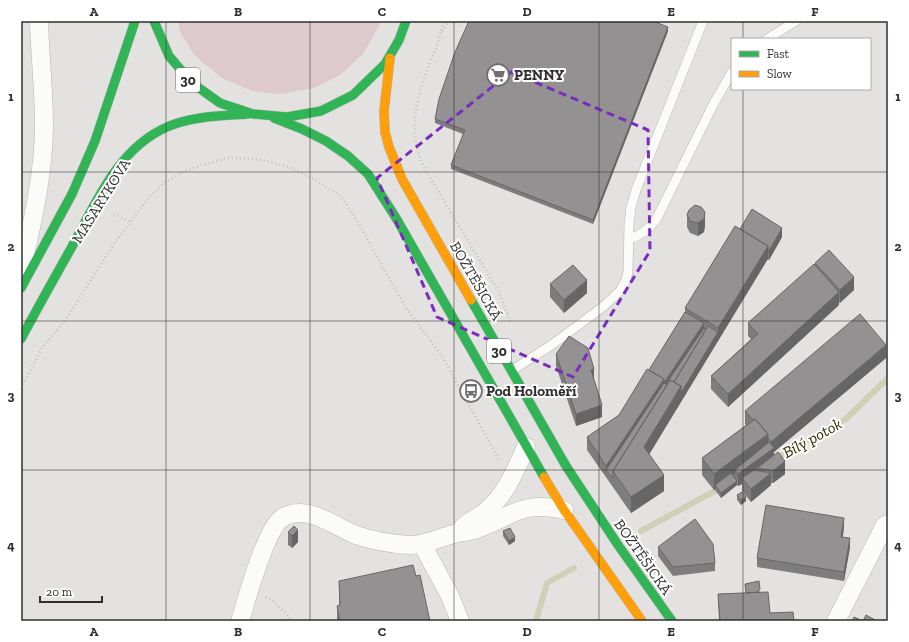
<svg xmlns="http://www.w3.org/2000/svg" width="909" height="642" viewBox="0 0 909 642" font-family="'Zilla Slab',serif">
  <rect width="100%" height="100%" fill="#e4e2e1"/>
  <!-- green -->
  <path fill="#dec9cc" d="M178 21H380L379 26 363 54 340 75 314 88 280 94 252 91 222 78 195 56 180 32Z"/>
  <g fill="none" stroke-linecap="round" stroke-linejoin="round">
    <!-- stream -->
    <path stroke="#d0d0b6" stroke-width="6" d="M774 459 846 419 888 378
      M641 531 722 487
      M536 621 547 583 574 568"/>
    <!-- lane casing -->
    <g stroke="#b8b7b6" stroke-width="10">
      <path id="lane" d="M767 39 796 21
        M629 239C641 235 648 230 656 220L714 103 732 72
        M511 371 553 344 604 306 620 291 626 280 628 272 629 224 631 207 636 190 703 21"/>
    </g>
    <!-- street casing -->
    <g stroke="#b8b7b6" stroke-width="19">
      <path id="street" d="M21 272C32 224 44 174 44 125 44 90 40 56 39 21
        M463 527C470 521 479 517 486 511 506 495 516 469 526 447
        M422 544 450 596 460 621
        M240 621C247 599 265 530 282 518 306 503 334 526 356 535 373 541 392 544 410 545 426 545 438 538 454 534 461 532 469 532 477 529 513 516 522 500 564 510
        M836 621 885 525 888 524"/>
    </g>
    <!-- fast casing -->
    <g stroke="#b8b7b6" stroke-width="10">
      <path id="fast" d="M154 21 169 56 192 83 220 103 253 114 287 117 321 111 353 95 385 64 399 40 406 21
        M274 118 302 129 326 141 348 156 368 174 396 218 544 477
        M21 288 72 194 95 141 135 21
        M471 300 566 466 618 545 672 621
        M21 339C38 307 56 275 74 243 97 200 119 148 167 127 192 116 221 116 248 114"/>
    </g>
    <!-- slow casing -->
    <g stroke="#b8b7b6" stroke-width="10">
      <path id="slow" d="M390 58 384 111 385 132 389 147 402 179 471 300
        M544 477 564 510 642 621"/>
    </g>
    <!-- path -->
    <path stroke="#c1c1c1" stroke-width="2.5" stroke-dasharray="1 3" stroke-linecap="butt" d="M443 21C441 36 436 48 430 62 416 100 406 133 426 171L499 292 511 324
      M442 31 449 21
      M114 214 129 221
      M21 388 42 348 67 318 113 245 149 197 165 182 183 172 202 165 229 158 257 159 286 166 312 178 341 196 356 219 404 305 442 356 499 460
      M266 597 272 600 293 621"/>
    <!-- lane -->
    <use href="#lane" stroke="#fbfbfa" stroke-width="9"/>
    <!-- street -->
    <use href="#street" stroke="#fbfbfa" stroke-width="18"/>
    <!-- fast -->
    <use href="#fast" stroke="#30b455" stroke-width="9"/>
    <!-- slow -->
    <use href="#slow" stroke="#ff9f0a" stroke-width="9"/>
  </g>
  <!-- wall -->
  <path fill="#7e7d7d" d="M668 31 593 224 451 169V165L463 134 435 123V119Z
    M687 215 705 225 704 232 698 236 690 233 687 227Z
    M740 229 782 237 769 260 767 259 649 454 664 491 631 513 587 450V437L619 415 649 370 685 312V308Z
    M815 263 854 290 839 303V305L728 407 711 389V376L751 339 748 336V323L815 265Z
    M550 284 587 293 564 313 550 297Z
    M556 354 594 381 602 417 576 426 556 366Z
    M886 358 774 452V455L785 474 773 483H771V485L751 502 742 491V484L738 486 737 485 721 498 715 490H714L702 475V458L746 425 745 424V411Z
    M737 495 746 501 741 505 737 500Z
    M294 526 298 542 292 548 288 545V532Z
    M844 527 843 537 850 547 844 581 757 567V558Z
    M503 531 515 541 509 545 503 536Z
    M658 547 715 563V571L673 576 658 556Z
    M416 576 430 621H337V606H339V581Z
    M745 584 760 592 770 613 794 621H719L718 594 746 593Z"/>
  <!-- shaded-wall -->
  <path fill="#676666" d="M668 27V31L593 224V220Z
    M705 212V225L704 232 698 236V223Z
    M782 228V237L769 260V251Z
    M768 246V259L644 463V447L681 386 718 332V328Z
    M854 277V290L840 303V290Z
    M587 280V293L564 313V300Z
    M839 292V305L728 407V394Z
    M704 323V332L666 389 664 383Z
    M886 345V358L774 452V460L757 468V473L742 478V484L738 486V474L771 450V442Z
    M594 369V382L591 370Z
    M664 379V392L606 470V466Z
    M602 405V417L576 426V414Z
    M768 434V450L735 470V474L717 488 715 485V490H714V474Z
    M785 461V474L773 483V471Z
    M771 473V485L751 502V489Z
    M664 475V491L631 513V497Z
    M737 481V485L721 498V493Z
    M746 497V501L741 505V500Z
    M844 518V527L841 546V537Z
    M298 530V542L292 548V536Z
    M515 537V541L509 545V541Z
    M850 538V547L844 581V572Z"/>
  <!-- building -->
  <path fill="#939191" stroke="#676666" d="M469 21H653L668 27 593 220 451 165 465 130 435 119 439 99 455 52Z
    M695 205 701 207 705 212 704 219 698 223 690 221 687 215 689 210Z
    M752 209 782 228 769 251H768V246L740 229Z
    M735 226 768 246 718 328 685 308Z
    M829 250 854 277 840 290 815 263Z
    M814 264 839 292 728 394 711 376 758 334 748 323Z
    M573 265 587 280 564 300 550 284Z
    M685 312 704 323 664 383V379L649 370Z
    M860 314 886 345 771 442 768 438V434L755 419 753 420 745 411Z
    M708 326 718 332 681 393V386L674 382Z
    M704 328 706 329 674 382 670 380 667 385 666 384Z
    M569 336 588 348 594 369 591 370 602 405 576 414 556 354Z
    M647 369 664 379 606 466 587 437 619 415Z
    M670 380 681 386 644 447 664 475 631 497 613 471Z
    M664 383 667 385 613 471V478L606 470Z
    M755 419 768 434 714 474 702 458Z
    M769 442 774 448 738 474 735 470Z
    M778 452 785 461 773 471 757 468Z
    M754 470 771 473 751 489 742 478Z
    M731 473 737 481 721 493 715 485Z
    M742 492 746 497 741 500 737 495Z
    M766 505 844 518 841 537 850 538 844 572 757 558Z
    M695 519 713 544 715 563 673 567 658 547Z
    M294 526 298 530 292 536 288 532Z
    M510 528 515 537 509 541 503 531Z
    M413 565 416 576 420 575 430 621H340L337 606 340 605 339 581Z
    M759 581 760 589 758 592 746 593 745 584Z
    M768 592 770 613 793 612 794 621H720L718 594Z
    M866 615 877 621H863Z
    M854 617 863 621H852Z"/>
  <!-- marked area -->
  <path fill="none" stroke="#7b2cbf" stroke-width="3" stroke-dasharray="8 5" stroke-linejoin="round" d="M511 72 648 130 650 251 573 377 437 317 377 178Z"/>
  <!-- grid -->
  <path fill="none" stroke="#302e2e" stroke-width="1" stroke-opacity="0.55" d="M166 21V621M310 21V621M454 21V621M599 21V621M743 21V39M743 89V621M21 172H888M21 321H888M21 470H888"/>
  <!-- icons -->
  <defs>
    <g id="supermarket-ring" transform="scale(1.15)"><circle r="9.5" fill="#fff" stroke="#6f6d6d" stroke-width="1.5"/><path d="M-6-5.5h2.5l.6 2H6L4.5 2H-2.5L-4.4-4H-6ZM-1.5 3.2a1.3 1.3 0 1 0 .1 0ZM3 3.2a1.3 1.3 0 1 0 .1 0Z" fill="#6f6d6d"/></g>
    <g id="bus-ring" transform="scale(1.15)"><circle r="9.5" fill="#fff" stroke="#6f6d6d" stroke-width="1.5"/><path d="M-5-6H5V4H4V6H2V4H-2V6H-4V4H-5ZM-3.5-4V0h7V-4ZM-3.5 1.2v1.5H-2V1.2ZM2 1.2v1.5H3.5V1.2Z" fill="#6f6d6d"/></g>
  </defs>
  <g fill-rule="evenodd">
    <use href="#supermarket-ring" x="498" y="75"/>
    <use href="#bus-ring" x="471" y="391"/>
  </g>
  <g text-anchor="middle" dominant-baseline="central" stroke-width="4" stroke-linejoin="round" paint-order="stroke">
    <!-- shield labels -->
    <g fill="#fff" stroke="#6e6d6d" stroke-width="1">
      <rect x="176" y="68" width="24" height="24" rx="3"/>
      <rect x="487" y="339" width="24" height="24" rx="3"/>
    </g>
    <g font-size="14" font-weight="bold" fill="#302e2e">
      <text x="188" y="80">30</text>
      <text x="499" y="351">30</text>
    </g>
    <!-- poi labels -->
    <g font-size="15" font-weight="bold" fill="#302e2e" stroke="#fff" text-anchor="start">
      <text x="514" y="75">PENNY</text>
      <text x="486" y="391">Pod Holoměří</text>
    </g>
    <!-- street labels -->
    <g font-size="15" fill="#302e2e" stroke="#fff">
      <text transform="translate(101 201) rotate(-58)">MASARYKOVA</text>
      <text transform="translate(476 281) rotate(60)">BOŽTĚŠICKÁ</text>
      <text transform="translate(643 557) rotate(55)">BOŽTĚŠICKÁ</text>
    </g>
    <!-- water labels -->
    <g font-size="16" font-style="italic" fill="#2c2b00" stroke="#fff">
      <text transform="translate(812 438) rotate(-29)">Bílý potok</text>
    </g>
  </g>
  <!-- border -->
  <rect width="909" height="642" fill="none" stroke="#ffffff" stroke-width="44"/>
  <!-- legend -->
  <rect x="731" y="38" width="140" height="52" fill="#ffffff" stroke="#acabab"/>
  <rect x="739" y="51" width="20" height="6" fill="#30b455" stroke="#acabab"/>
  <text x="767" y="58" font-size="12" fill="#302e2e">Fast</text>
  <rect x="739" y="71" width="20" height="6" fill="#ff9f0a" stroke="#acabab"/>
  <text x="767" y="78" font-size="12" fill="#302e2e">Slow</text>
  <!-- scale -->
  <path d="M40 596v6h62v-6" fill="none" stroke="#302e2e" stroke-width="2"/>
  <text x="46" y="596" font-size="12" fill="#302e2e" stroke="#ffffff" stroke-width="3" paint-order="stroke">20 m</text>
  <rect x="22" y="22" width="865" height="598" fill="none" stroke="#302e2e" stroke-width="1.5"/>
  <g font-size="13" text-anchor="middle" font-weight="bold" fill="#302e2e">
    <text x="94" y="16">A</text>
    <text x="238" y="16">B</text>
    <text x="382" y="16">C</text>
    <text x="527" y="16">D</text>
    <text x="671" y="16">E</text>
    <text x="815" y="16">F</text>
    <text x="11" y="101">1</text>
    <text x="898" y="101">1</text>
    <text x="11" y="251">2</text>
    <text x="898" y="251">2</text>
    <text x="11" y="400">3</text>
    <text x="898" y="400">3</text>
    <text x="11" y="550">4</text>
    <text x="898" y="550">4</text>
    <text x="94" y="636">A</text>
    <text x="238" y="636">B</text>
    <text x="382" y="636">C</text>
    <text x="527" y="636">D</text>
    <text x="671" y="636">E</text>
    <text x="815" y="636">F</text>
  </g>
</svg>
